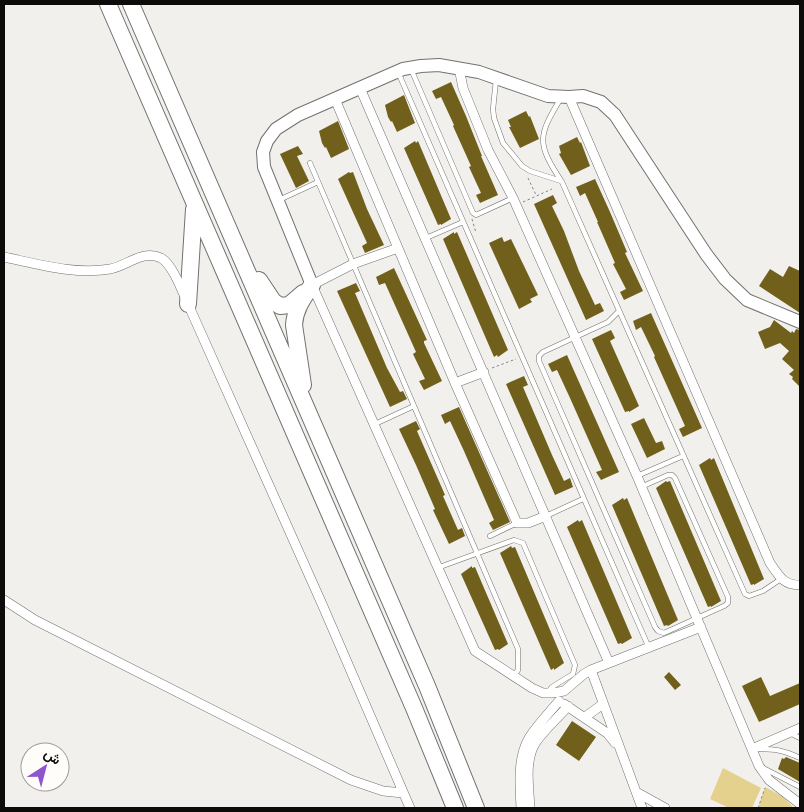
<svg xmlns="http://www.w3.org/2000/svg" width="804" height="812" viewBox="0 0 804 812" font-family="'Archivo Narrow',Vazirmatn,sans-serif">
  <rect width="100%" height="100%" fill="#f1f0ed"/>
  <!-- green -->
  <path fill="#e3d18d" d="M723 768 761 788 752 808H729L710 799Z
    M765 787 782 796 794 808H758Z"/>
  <!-- building -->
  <path fill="#71601c" d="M451 82 466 116 482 156H481L498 195 480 203 476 195 481 193 469 167 471 166 453 126 454 125 441 97 436 99 432 91Z
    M404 95 415 123 397 132 392 121 391 122 388 117 385 105Z
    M526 111 529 117 530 116 539 139 520 148 509 127H511L508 120Z
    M338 121 349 149 331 158 326 147 325 148 322 143 319 131Z
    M577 137 580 143 581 142 590 166 571 175 559 154 561 153 559 146Z
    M415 141 416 143 418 141 451 219 441 225V224L438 225 404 148Z
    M298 146 303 154 297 156 309 181 296 188 280 154Z
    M349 172 350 173 353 172 367 209 384 245 365 253 362 246 367 243 338 179Z
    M595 179 610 212 627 252 625 253 643 291 624 300 620 292 626 289 613 264 615 263 597 222H598L585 193 580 196 576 187Z
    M553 195 557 203 552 206 564 231 579 271 595 305 600 303 604 311 586 320 534 204Z
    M454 232V234L457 232 508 350 498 357 497 355 494 357 443 239Z
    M502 237 504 242 511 239 538 295 530 299 532 302 519 309 489 243Z
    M789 266 800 271V313L759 286 770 269 783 277Z
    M394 268 427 340 424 341V343L442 381 424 390 419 381 425 379 413 354 416 352 385 283 379 285 376 277Z
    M356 283 360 291 355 293 387 368 400 392 403 391 407 399 390 407 337 291Z
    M651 313 702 428 683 437 679 429 685 426 654 357 655 356 641 327 636 330 633 321Z
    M774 320 791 333 792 331 794 333 796 329 800 330V387L792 379 793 377 789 374 794 370 782 359 789 351 780 343 765 349 758 332 770 327Z
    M611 330 615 338 610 341 639 406 629 412V411L625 412 592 339Z
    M567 355 619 472 601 480 596 472 602 470 570 398 557 370 552 372 548 364Z
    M524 376 528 385 523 387 552 455 564 481 570 478 573 487 555 495 506 384Z
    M459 407 510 522 493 530 489 523 494 520 464 451 450 421 445 424 441 415Z
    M644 418 656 443 662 441 665 449 647 458 631 424Z
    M416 421 420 429 417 431 445 495 443 496 458 530 462 528 465 536 449 544 433 510 435 509 416 465 399 429Z
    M710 458 711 460 714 458 764 579 754 585V584L751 585 699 465Z
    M666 481 667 482 670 481 721 601 711 607V606L708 607 656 488Z
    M623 498 624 500 627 498 678 620 668 626 667 625 664 626 612 505Z
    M578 520 579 522 582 520 632 638 622 644 621 643 618 644 567 527Z
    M511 546 512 548 515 547 564 663 554 670V668L551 670 500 553Z
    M472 566V568L475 567 508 644 499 650 498 649 495 650 461 574Z
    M669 672 681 685 675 690 664 677Z
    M761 677 770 696 800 683V704L759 722 742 686Z
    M572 721 596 737 579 761 556 745Z
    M786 757 800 763V782L778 769 782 758 784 759Z"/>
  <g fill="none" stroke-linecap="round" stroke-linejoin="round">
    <!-- lane casing -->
    <g stroke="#72716f" stroke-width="5.5">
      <path id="lane" d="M411 69 473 213 476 215 513 198
        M398 72 649 648
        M496 80 493 109 494 118 503 143 522 166 530 171 561 181
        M561 98C538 136 536 143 562 182L745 594 749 596 763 591 781 579
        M310 163 518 649V670L513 676
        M279 200 318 182
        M426 238 463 222
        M619 311 608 322 543 352 539 356V361L655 627 658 631 664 633 724 606 728 603V597L675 478 672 475H668L641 487
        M375 424 414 406
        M637 476 683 456
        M546 516 583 499
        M490 536 517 523
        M437 568 514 540 523 543 575 665 573 674 552 687 548 692
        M790 733 800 738
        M756 749C775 749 783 750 800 758
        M763 768 800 787"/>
    </g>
    <!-- street casing -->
    <g stroke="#72716f" stroke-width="10">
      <path id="street" d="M459 68 463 88 488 150 513 198 637 476 759 766 769 780 800 804
        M360 88 609 663
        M569 97 770 563C779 576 783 585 800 585
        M335 99 455 383 517 523H528L546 516
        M398 248 353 264 312 285 475 651 532 688 543 693H553L564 691 584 674 591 670 701 627
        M4 257C38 264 75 275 110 269 127 266 143 249 161 258 173 265 182 291 188 304L322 604 410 808
        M455 383 484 372
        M4 600 35 620 351 780 383 791 403 793
        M591 670 642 808
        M564 704 607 733 615 743
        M585 717 603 704
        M752 749 800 728
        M636 792 665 808
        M521 808C520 786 517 759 529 738 537 725 549 713 559 701
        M530 808C529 787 524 760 536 742 545 729 558 718 568 706"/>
    </g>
    <!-- secondary casing -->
    <g stroke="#72716f" stroke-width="14">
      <path id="secondary" d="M312 285 264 167 263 152 267 141 276 129 298 115 403 69 421 66 439 65 479 72 548 96 569 97 583 96 601 102 615 115 706 254 725 279 747 300 800 322"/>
    </g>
    <!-- highway casing -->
    <g stroke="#72716f" stroke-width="18">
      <path id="highway" d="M108 4 414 708 455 808
        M131 4 427 686 476 808
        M259 280 273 301 280 306 289 305 303 293
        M188 304 194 209
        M303 385 294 325C295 309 303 298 312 285"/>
    </g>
    <!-- path -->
    <path stroke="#878684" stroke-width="1" stroke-dasharray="2.5 2.5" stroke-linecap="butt" d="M528 178 536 195
      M523 202 552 189
      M472 219 476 233
      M492 368 516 359
      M758 808 765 788"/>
    <!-- lane -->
    <use href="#lane" stroke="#fff" stroke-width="4.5"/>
    <!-- street -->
    <use href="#street" stroke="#fff" stroke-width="9"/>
    <!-- secondary -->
    <use href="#secondary" stroke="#fff" stroke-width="12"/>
    <!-- highway -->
    <use href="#highway" stroke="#fff" stroke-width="16"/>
  </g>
  <!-- border -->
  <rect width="804" height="812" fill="none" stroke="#0d0c0b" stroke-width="10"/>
  <!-- north arrow -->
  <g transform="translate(45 767) rotate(36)"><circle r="24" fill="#fefdfa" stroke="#9e9d9a"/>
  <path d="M0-4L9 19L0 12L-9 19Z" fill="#8f55cc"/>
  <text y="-8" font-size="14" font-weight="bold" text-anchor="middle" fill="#0d0c0b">ش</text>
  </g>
</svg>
